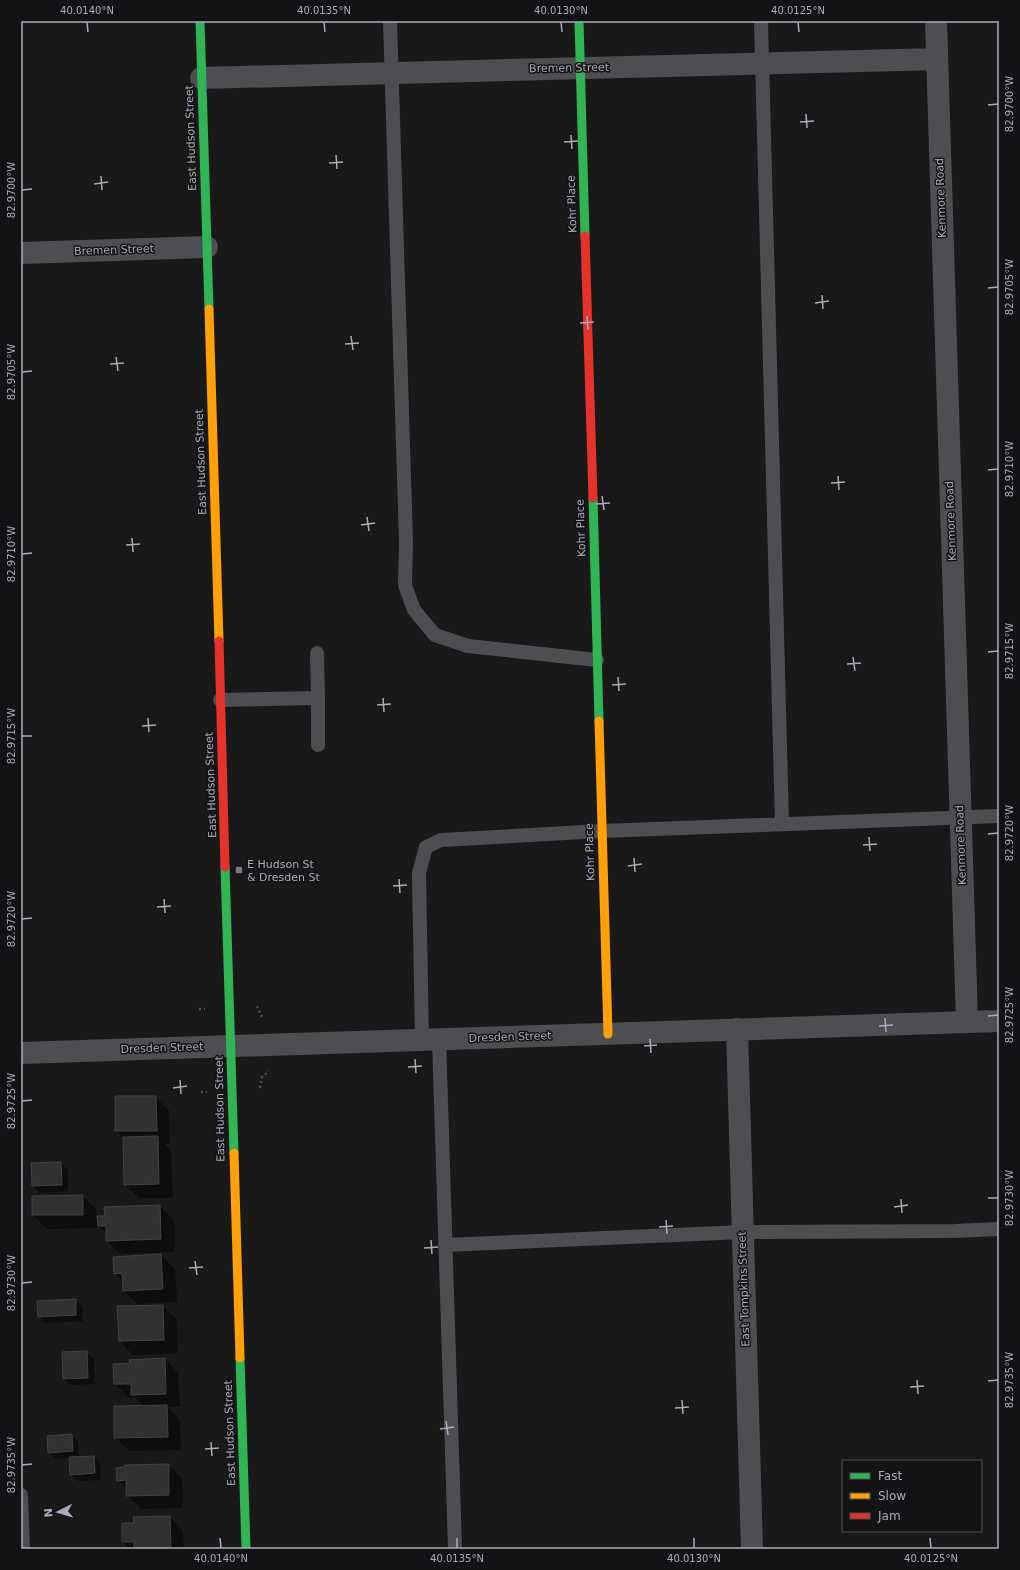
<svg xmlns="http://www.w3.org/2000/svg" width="1020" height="1570" viewBox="0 0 1020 1570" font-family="'DejaVu Sans',sans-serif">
  <rect width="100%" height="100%" fill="#191919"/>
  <!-- shadow -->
  <path fill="#0007" d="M155 1097 169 1110 170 1144H165L171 1151 173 1198H139L125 1185V1139L116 1131Z
    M61 1163 68 1170V1191L39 1193 33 1186Z
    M83 1196 96 1210 97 1217H106L160 1206 174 1220 175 1252 121 1254 107 1241V1234L97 1224V1228L47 1229 33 1215Z
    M161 1255 175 1269 177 1302 137 1304 124 1290 123 1282 115 1273Z
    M75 1300 82 1307 83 1321 45 1323 39 1316Z
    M163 1306 177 1320 178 1353 133 1355 120 1341Z
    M87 1352 94 1359V1384L70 1385 64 1378Z
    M165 1359 178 1373 180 1407H168L180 1420 181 1450 129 1451 115 1437 144 1406 135 1397 129 1398 115 1384Z
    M71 1435 78 1442 79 1458 93 1457 100 1463 101 1480 78 1481 71 1474 70 1458 56 1459 49 1453Z
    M168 1465 182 1478 183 1508 141 1509 127 1496V1489L118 1480Z
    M170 1517 183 1531 184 1549H130L123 1542 135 1524Z"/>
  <!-- building -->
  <path fill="#313131" stroke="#414245" d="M115 1096H156L157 1131H115Z
    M158 1136 159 1184 124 1185 123 1137Z
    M61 1162 62 1185 32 1186 31 1163Z
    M83 1195V1215H32V1196Z
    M160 1205 161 1239 106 1241V1226H98L97 1216H105L104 1207Z
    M161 1254 163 1289 123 1291 122 1273 114 1274 113 1257Z
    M76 1299V1315L38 1317 37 1301Z
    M163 1305 164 1340 119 1341 117 1306Z
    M87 1351 88 1378 63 1379 62 1352Z
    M165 1358 166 1394 131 1395V1384H114L113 1364 130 1363 129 1360Z
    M167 1405 168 1437 114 1438V1406Z
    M72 1434 73 1451 48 1453 47 1436Z
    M94 1456 95 1473 70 1475 69 1457Z
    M169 1464V1495L126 1496V1480L117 1481 116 1468 125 1467V1465Z
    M170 1516 171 1549H134V1542H122V1523H134L133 1517Z"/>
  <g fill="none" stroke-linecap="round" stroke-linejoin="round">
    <!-- path -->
    <path stroke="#4f4f54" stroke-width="2.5" stroke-dasharray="2 3" stroke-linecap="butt" d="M257 1006 263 1019
      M199 1009H205
      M260 1088 262 1077 269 1071
      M201 1092H207"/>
    <!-- lane -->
    <path stroke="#4d4e52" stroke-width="14" d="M390 21 406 542 405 585 414 610 435 635 468 646 597 660
      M761 21 782 824
      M317 653 318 698
      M220 700 318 698V745
      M439 1039 455 1549
      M422 1040 419 873 426 847 441 840 602 831 999 816
      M445 1245 743 1232 955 1231 999 1229
      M21 1495 23 1549"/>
    <!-- street -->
    <path stroke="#4d4e52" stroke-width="22" d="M936 21 967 1022
      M201 78 937 59
      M21 253 207 247
      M737 1029 752 1549
      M21 1053 999 1021"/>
    <!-- fast -->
    <path stroke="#30b455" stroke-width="9" d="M200 21 209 309
      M579 21 585 236
      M593 498 599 721
      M225 867 234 1153
      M240 1358 246 1549"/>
    <!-- slow -->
    <path stroke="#ff9f0a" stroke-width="9" d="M209 309 219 641
      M599 721 608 1034
      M234 1153 240 1358"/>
    <!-- jam -->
    <path stroke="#e5322d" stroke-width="9" d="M585 236 593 498
      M219 641 225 867"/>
  </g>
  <!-- ticks -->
  <path fill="none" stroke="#aaadba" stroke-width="1.5" d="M87 22 88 32M324 22 325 32M561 22 562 32M798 22 799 32M988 105 998 104M806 114 807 128M800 122 814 121M571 135 572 149M564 142 578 141M336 155 337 169M329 163 343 162M101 176 102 190M94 184 108 182M22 190 32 189M988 288 998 287M822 295 823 309M815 303 829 301M587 316 588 330M580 323 594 322M351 336 353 350M345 344 359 343M116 357 118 371M110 364 124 363M22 372 32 371M988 470 998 469M838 476 839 490M831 483 845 482M602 496 604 510M596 504 610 503M367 517 369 531M361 525 375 523M132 538 133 552M126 545 140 544M22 554 32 553M988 652 998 651M853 657 855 671M847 664 861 663M618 677 619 691M612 685 626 684M383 698 384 712M377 705 391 704M148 718 149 732M142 726 156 725M22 736H32M988 834 998 833M869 837 870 851M863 845 877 844M634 858 635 872M628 866 642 864M399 879 400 893M393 886 407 885M164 899 165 913M157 907 171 906M22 919 32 918M988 1016 998 1015M885 1018 886 1032M879 1026 893 1025M650 1039 651 1053M644 1046 657 1045M415 1059 416 1073M408 1067 422 1066M180 1080 181 1094M173 1088 187 1086M22 1101 32 1100M988 1198H998M901 1199 902 1213M894 1207 908 1205M666 1220 667 1234M659 1227 673 1226M431 1240 432 1254M424 1248 438 1247M195 1261 197 1275M189 1268 203 1267M22 1283 32 1282M917 1380 918 1394M988 1381 998 1380M910 1387 924 1386M682 1400 683 1414M675 1408 689 1407M446 1421 448 1435M440 1429 454 1427M211 1442 212 1456M205 1449 219 1448M22 1465 32 1464M220 1538 221 1548M457 1538V1548M694 1538V1548M930 1538 931 1548"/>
  <!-- markers -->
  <rect fill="#777982" stroke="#131315" stroke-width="1.5" x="235" y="866" width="8" height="8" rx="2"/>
  <g text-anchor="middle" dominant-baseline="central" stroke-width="3" stroke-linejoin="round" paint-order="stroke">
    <!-- street labels -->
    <g font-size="11" fill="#aaadba" stroke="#131315">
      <text transform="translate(569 68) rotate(-1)">Bremen Street</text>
      <text transform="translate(191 138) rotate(-92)">East Hudson Street</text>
      <text transform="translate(941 198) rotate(-92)">Kenmore Road</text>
      <text transform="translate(572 204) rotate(-92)">Kohr Place</text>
      <text transform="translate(114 250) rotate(-2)">Bremen Street</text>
      <text transform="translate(201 462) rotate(-92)">East Hudson Street</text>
      <text transform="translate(951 521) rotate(-92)">Kenmore Road</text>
      <text transform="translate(581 528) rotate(-92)">Kohr Place</text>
      <text transform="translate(211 785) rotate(-92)">East Hudson Street</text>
      <text transform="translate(961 845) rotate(-92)">Kenmore Road</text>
      <text transform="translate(590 852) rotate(-92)">Kohr Place</text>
      <text transform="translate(510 1037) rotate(-2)">Dresden Street</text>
      <text transform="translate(162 1048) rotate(-2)">Dresden Street</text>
      <text transform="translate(220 1109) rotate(-91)">East Hudson Street</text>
      <text transform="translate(744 1289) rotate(-92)">East Tompkins Street</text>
      <text transform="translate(230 1433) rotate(-92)">East Hudson Street</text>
    </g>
    <!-- poi labels -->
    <g font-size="11" fill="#aaadba" stroke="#131315" text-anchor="start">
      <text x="247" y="864">E Hudson St<tspan x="247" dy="13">&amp; Dresden St</tspan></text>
    </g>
  </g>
  <!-- border -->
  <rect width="1020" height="1570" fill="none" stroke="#131315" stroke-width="44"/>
  <!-- legend -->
  <rect x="842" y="1460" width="140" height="72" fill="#131315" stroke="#4f5157"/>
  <rect x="850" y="1473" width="20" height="6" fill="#30b455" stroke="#4f5157"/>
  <text x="878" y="1480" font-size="12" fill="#aaadba">Fast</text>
  <rect x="850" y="1493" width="20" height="6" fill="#ff9f0a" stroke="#4f5157"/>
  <text x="878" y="1500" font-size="12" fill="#aaadba">Slow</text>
  <rect x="850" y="1513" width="20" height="6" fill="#e5322d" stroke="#4f5157"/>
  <text x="878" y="1520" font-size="12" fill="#aaadba">Jam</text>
  <!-- north arrow -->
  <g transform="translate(58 1512) rotate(265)" stroke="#131315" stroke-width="3" paint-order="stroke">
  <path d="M0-3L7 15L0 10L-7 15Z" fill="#aaadba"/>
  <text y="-6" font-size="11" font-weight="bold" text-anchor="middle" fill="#aaadba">N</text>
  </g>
  <rect x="22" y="22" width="976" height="1526" fill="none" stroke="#aaadba" stroke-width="1.5"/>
  <g font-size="10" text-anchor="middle" fill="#aaadba">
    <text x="87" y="14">40.0140°N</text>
    <text x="324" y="14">40.0135°N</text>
    <text x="561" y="14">40.0130°N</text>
    <text x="798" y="14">40.0125°N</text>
    <text transform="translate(1009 104) rotate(-90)" y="4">82.9700°W</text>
    <text transform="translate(11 190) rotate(-90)" y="4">82.9700°W</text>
    <text transform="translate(1009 287) rotate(-90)" y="4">82.9705°W</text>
    <text transform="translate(11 372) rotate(-90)" y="4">82.9705°W</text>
    <text transform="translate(1009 469) rotate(-90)" y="4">82.9710°W</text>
    <text transform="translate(11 554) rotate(-90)" y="4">82.9710°W</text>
    <text transform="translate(1009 651) rotate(-90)" y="4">82.9715°W</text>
    <text transform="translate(11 736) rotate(-90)" y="4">82.9715°W</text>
    <text transform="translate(1009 833) rotate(-90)" y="4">82.9720°W</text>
    <text transform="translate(11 919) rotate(-90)" y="4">82.9720°W</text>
    <text transform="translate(1009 1015) rotate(-90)" y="4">82.9725°W</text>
    <text transform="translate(11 1101) rotate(-90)" y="4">82.9725°W</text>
    <text transform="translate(1009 1198) rotate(-90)" y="4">82.9730°W</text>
    <text transform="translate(11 1283) rotate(-90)" y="4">82.9730°W</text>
    <text transform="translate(1009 1380) rotate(-90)" y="4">82.9735°W</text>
    <text transform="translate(11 1465) rotate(-90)" y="4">82.9735°W</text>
    <text x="221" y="1562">40.0140°N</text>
    <text x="457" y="1562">40.0135°N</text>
    <text x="694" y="1562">40.0130°N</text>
    <text x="931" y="1562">40.0125°N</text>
  </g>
</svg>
